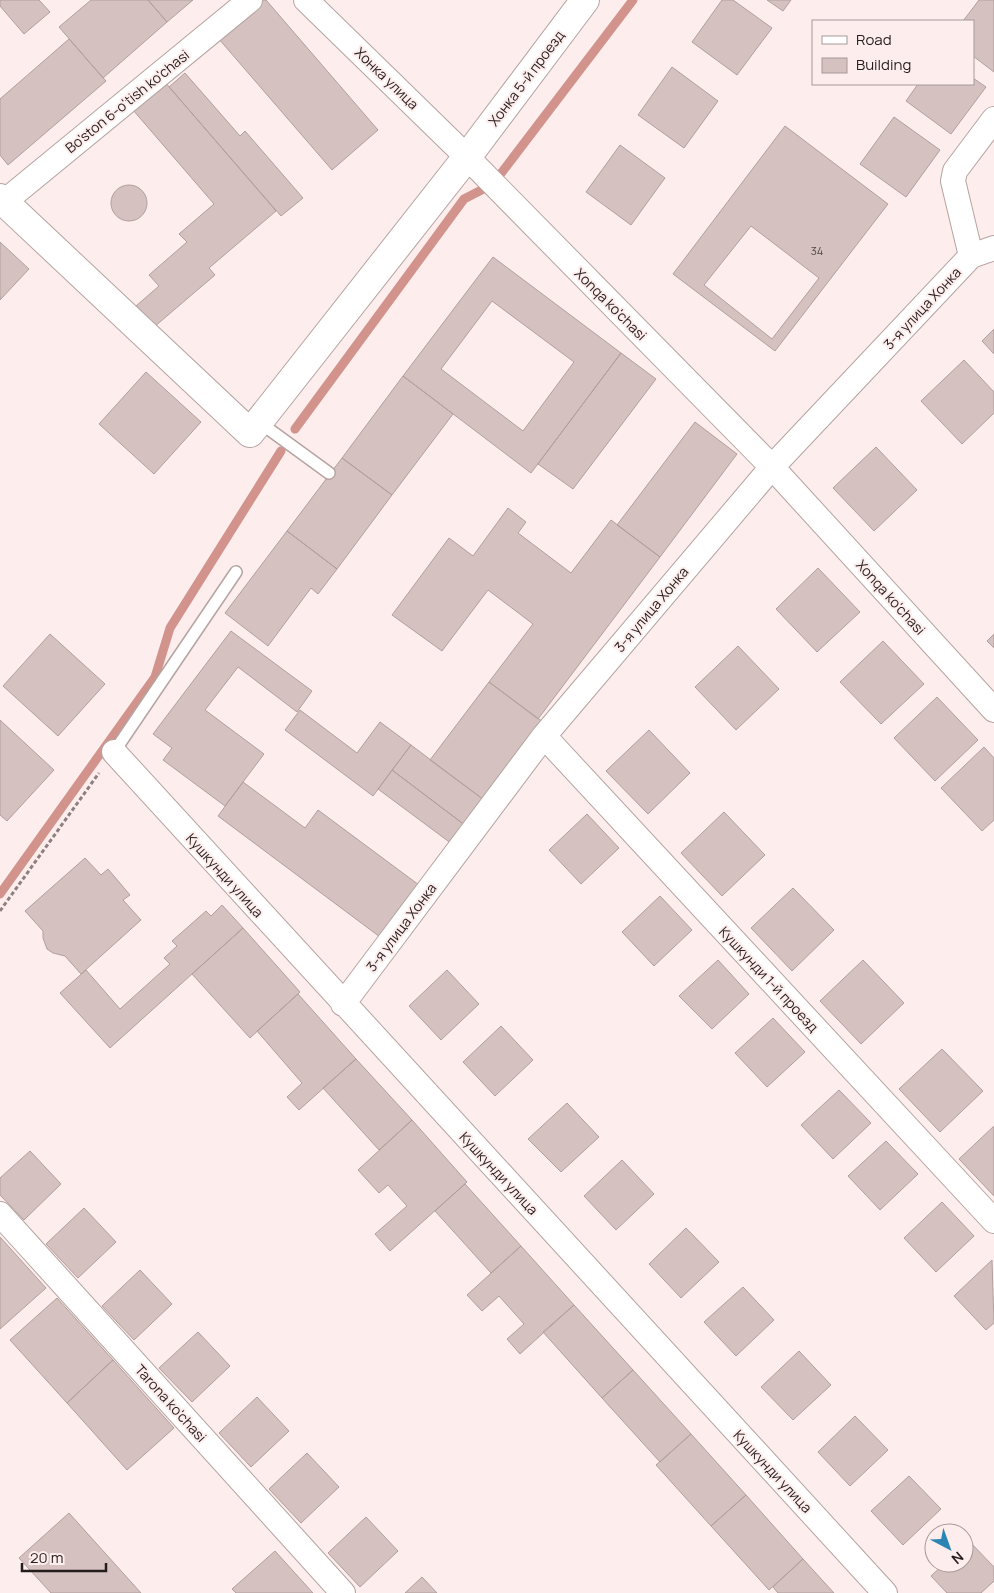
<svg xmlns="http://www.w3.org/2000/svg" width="994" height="1593" viewBox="0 0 994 1593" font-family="Manrope,sans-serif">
  <rect width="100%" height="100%" fill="#fdedec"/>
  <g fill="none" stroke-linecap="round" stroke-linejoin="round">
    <!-- stream -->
    <path stroke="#d2938c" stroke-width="9" d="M295 429 464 199 493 184 633 0
      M0 894 155 677 170 628 281 451"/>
  </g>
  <!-- building -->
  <path fill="#d5c2c0" stroke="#b19f9d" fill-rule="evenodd" d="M0 0H39L50 12 24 34 0 6Z
    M91 0H148L167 22 103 78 59 27Z
    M148 0H193L167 22Z
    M263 0H266L378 130 332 170 218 38Z
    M722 0H733L772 28 737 75 692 42Z
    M767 0H791L783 11Z
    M979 0H994V72L973 56V21H963Z
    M69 39 106 81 8 165 0 155V99Z
    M672 67 718 101 684 148 638 115Z
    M185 73 240 136 245 131 303 198 281 216 169 87Z
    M973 78 986 87 951 134 906 101 918 84H973Z
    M165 82 276 211 209 268 215 275 154 327 136 306 159 286 149 275 187 242 179 234 214 204 133 110Z
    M894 117 940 150 906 197 860 164Z
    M785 126 888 204 775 351 673 274ZM751 226 819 278 772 339 704 285Z
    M620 145 665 178 631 225 586 192Z
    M111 203a18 18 0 1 1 36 0a18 18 0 1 1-36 0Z
    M0 242 29 269 0 300Z
    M493 257 621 353 531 473 403 376ZM492 301 574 362 523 431 441 369Z
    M994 329V354L982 341Z
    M621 353 656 379 573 489 538 464Z
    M964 360 994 392V413L962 444 921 401Z
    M146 372 201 422 154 474 99 424Z
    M403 376 453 414 392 495 342 458Z
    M695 422 737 454 660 557 617 525Z
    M876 447 917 490 874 531 833 488Z
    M342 458 392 495 337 569 287 531Z
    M508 508 526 522 518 533 571 573 611 520 660 557 538 719 489 682 533 624 488 590 442 651 392 615 449 538 473 556Z
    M287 531 337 569 318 594 311 588 268 646 225 613Z
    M818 568 860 612 817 652 776 609Z
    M231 631 312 691 297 712 238 667 205 710 264 754 225 806 163 760 172 748 153 734Z
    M50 634 105 684 58 736 3 686Z
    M994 634V648L987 641Z
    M883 641 924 684 881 724 840 682Z
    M738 646 779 689 736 730 695 687Z
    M489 682 543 722 484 800 430 760Z
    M937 697 978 740 935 781 894 738Z
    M300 710 357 753 380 722 411 745 373 796 285 730Z
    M0 720 54 770 7 821 0 815Z
    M649 730 690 773 648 814 606 771Z
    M411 745 488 803 470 829 392 770Z
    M984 747 994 758V820L982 831 941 788Z
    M392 770 470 829 456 847 378 789Z
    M243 782 305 828 318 810 419 885 380 937 218 816Z
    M724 812 765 855 722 896 681 853Z
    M587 814 619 848 581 884 549 850Z
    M85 858 101 875 108 869 130 895 123 900 141 920 81 974 65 956 53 953 47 949 43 938V931L25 911Z
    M793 888 834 930 792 971 751 928Z
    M660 896 692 930 654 966 622 932Z
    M222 905 243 928 110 1048 60 993 86 970 120 1009 170 964 164 958 177 946 172 941 206 911 211 916Z
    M243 928 300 992 250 1038 192 974Z
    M718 960 749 994 712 1029 679 996Z
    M863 960 904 1003 861 1044 820 1001Z
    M447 970 479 1004 441 1040 409 1006Z
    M298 994 356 1059 299 1110 287 1097 302 1083 257 1031Z
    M773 1018 805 1052 767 1087 735 1053Z
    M501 1026 533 1060 495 1096 463 1062Z
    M942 1049 983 1091 940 1132 899 1089Z
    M356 1059 412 1120 379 1150 323 1088Z
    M839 1090 871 1123 833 1159 801 1125Z
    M567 1103 599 1137 561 1172 528 1139Z
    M412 1120 467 1182 390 1251 375 1234 407 1206 388 1185 379 1193 358 1170Z
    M994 1126V1196L959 1159Z
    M886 1141 918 1174 880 1210 848 1176Z
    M30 1151 61 1184 24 1220 0 1195V1178Z
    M622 1160 654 1194 616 1230 584 1196Z
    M465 1184 521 1246 491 1273 435 1211Z
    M942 1202 974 1236 936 1272 904 1238Z
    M84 1208 116 1242 78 1278 46 1244Z
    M686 1228 719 1262 681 1298 649 1264Z
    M0 1237 46 1288 0 1329Z
    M521 1246 574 1305 520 1354 507 1339 524 1324 499 1296 482 1311 467 1295Z
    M992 1260 994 1323 986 1330 954 1296Z
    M140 1270 172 1304 134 1340 102 1306Z
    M743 1287 774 1320 736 1356 704 1322Z
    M57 1298 113 1360 67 1403 10 1340Z
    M574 1305 633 1370 602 1398 543 1332Z
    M198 1332 230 1366 192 1402 159 1368Z
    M799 1351 831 1385 793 1420 761 1387Z
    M113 1360 174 1428 127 1470 67 1403Z
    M633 1370 691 1434 660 1462 602 1398Z
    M257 1397 289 1431 251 1467 219 1433Z
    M855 1416 888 1450 850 1486 818 1452Z
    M691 1434 746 1495 711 1526 656 1465Z
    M307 1453 339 1487 301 1523 269 1489Z
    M909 1476 941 1509 903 1545 871 1511Z
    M746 1495 803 1559 769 1590 711 1526Z
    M69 1513 141 1593H51L19 1558Z
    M366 1517 398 1551 360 1587 328 1553Z
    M969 1541 994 1567V1581L981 1593H947L931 1576 945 1563H964V1545Z
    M275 1551 313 1593H236L232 1589Z
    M803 1559 834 1593H778L773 1587Z
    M422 1577 437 1593H405Z"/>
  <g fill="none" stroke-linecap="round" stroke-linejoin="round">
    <!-- service casing -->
    <g stroke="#b5a4a1" stroke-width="14">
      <path id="service" d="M259 422 329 473
        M114 752 236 572"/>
    </g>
    <!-- minor casing -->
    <g stroke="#b5a4a1" stroke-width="26">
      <path id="minor" d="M306 0 467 157 772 467 994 710
        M4 202 250 0
        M971 256 953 181 955 171 994 119
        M544 736 994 1221
        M114 752 885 1593
        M343 1004 544 736 772 467 971 256 994 248
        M0 1214 343 1593"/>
    </g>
    <!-- tertiary casing -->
    <g stroke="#b5a4a1" stroke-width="30">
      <path id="tertiary" d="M0 198 250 433 467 157 585 0"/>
    </g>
    <!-- path -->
    <path stroke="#8c8180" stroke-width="3" stroke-dasharray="4 2.5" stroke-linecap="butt" d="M0 911 99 773"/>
    <!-- service -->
    <use href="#service" stroke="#fff" stroke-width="11"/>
    <!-- minor -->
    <use href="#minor" stroke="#fff" stroke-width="24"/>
    <!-- tertiary -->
    <use href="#tertiary" stroke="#fff" stroke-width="28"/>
  </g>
  <g text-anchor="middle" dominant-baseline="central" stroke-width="4" stroke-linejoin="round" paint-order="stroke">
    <!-- number labels -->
    <g font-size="11" fill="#504645">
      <text x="817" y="250">34</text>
    </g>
    <!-- street labels -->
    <g font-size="14" fill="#241d1c" stroke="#fdedec">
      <text transform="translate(387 78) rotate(44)">Хонка улица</text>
      <text transform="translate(526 78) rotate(-53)">Хонка 5-й проезд</text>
      <text transform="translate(127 101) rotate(-39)">Bo'ston 6-o'tish ko'chasi</text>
      <text transform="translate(611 304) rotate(45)">Xonqa ko'chasi</text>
      <text transform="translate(922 308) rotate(-47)">3-я улица Хонка</text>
      <text transform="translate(891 597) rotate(48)">Xonqa ko'chasi</text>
      <text transform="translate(651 609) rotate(-50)">3-я улица Хонка</text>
      <text transform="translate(225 875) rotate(48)">Кушкунди улица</text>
      <text transform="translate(401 927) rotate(-53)">3-я улица Хонка</text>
      <text transform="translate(769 979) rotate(47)">Кушкунди 1-й проезд</text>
      <text transform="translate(499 1173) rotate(47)">Кушкунди улица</text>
      <text transform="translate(171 1403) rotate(48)">Tarona ko'chasi</text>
      <text transform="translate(773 1471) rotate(47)">Кушкунди улица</text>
    </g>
  </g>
  <!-- legend -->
  <rect x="812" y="20" width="162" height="65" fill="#fdedec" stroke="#a69a99"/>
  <rect x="822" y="36" width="25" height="8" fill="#ffffff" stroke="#a69a99"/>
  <text x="856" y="45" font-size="15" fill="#241d1c">Road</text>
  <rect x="822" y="58" width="25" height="15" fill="#d5c2c0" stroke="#a69a99"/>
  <text x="856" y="70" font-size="15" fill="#241d1c">Building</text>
  <!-- north arrow -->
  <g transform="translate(949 1548) rotate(139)"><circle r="24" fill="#fdedec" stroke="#a69a99"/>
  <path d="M0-4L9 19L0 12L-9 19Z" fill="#2d85b3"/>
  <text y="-8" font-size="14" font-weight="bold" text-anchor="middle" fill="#241d1c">N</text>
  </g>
  <!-- scale -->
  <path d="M22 1563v8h84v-8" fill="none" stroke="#241d1c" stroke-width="2.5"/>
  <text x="30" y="1563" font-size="15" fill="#241d1c" stroke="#fdedec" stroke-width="4" paint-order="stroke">20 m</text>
</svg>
